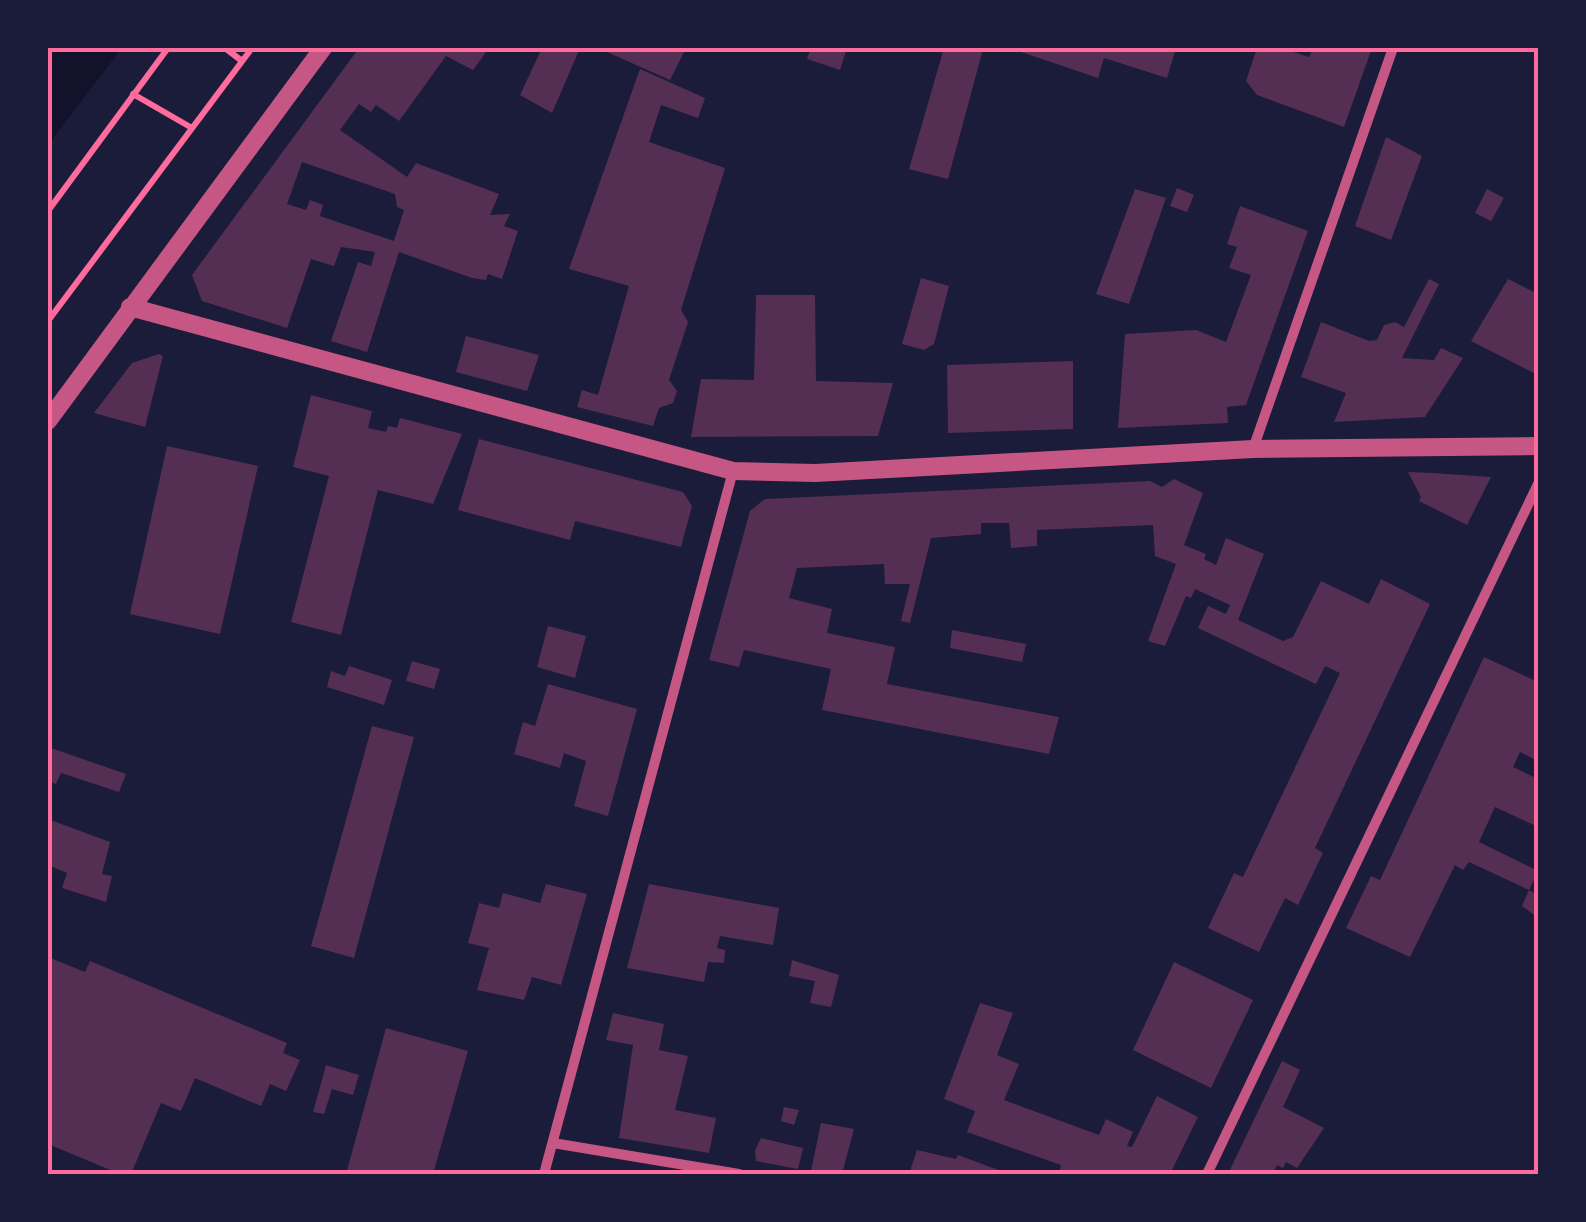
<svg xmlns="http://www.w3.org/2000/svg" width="1586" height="1222" viewBox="0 0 1586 1222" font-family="Georgia,serif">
  <rect width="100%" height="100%" fill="#1b1b3a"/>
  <!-- water -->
  <path fill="#12122b" d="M48 48H122L48 145Z"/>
  <!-- building -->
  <path fill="#542f53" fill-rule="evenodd" d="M359 48H489L473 70 446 56 399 121 376 105 371 112 359 104 340 130 407 177 416 163 499 194 490 215 510 214 504 226 518 231 502 279 488 274 486 280 472 278 399 252 367 352 331 341 358 262 371 266 375 252 341 247 334 266 311 259 287 328 202 301 192 275ZM302 162 395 194 397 207 404 210 394 241 320 216 323 205 310 200 306 210 287 204Z
    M542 48H580L552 113 520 95Z
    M598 48H686L670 80Z
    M811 48H847L840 70 807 59Z
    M944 48 983 49 948 179 909 169Z
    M1009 48H1176L1167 78 1104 58 1098 78Z
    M1257 48 1269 51 1281 48 1309 57 1313 48H1372L1344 127 1257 95 1246 81Z
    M640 69 705 98 698 118 661 105 649 142 725 168 681 310 688 322 669 380 677 391 673 403 659 408 653 426 577 407 582 390 598 395 629 286 569 269Z
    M1386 137 1422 156 1391 240 1355 226Z
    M1177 188 1194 195 1187 212 1170 206Z
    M1135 189 1166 198 1129 304 1096 294Z
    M1487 189 1504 198 1491 221 1475 213Z
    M1240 206 1308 231 1246 405 1227 407 1228 423 1118 428 1125 334 1196 330 1226 342 1251 275 1229 268 1237 247 1227 244Z
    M921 278 949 286 934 344 924 350 902 344Z
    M1429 279 1439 284 1402 358 1434 360 1441 348 1463 358 1425 417 1334 422 1346 393 1301 377 1321 322 1369 341 1377 340 1384 325 1395 322 1404 327Z
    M1508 279 1538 294V375L1471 341Z
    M756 295H815L816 381 893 383 878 436 691 437 701 379 754 380Z
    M466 336 539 355 527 391 456 372Z
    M159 354 163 356 145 427 94 413 132 363Z
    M1073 361V429L948 433 947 365Z
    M311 395 372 411 368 428 386 432 388 426 397 428 400 418 462 434 433 504 378 490 341 635 291 622 329 476 293 467Z
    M479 439 683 492 692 506 681 547 575 521 570 540 458 510Z
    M167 446 258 466 220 634 130 614Z
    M1408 472 1433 473 1491 477 1467 525 1419 501 1421 497Z
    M1174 479 1203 493 1184 545 1206 554 1204 559 1216 565 1226 538 1264 554 1238 620 1283 641 1293 637 1321 581 1369 604 1381 579 1430 604 1315 848 1323 853 1298 905 1285 898 1259 952 1208 928 1234 873 1243 877 1340 673 1325 666 1316 684 1198 628 1208 606 1226 614 1230 605 1195 589 1191 598 1186 596 1165 646 1148 641 1176 564 1155 556 1153 525 1037 530V546L1011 548 1009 523H981V534L931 538 910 623 901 621 910 584H885L884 564 797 568 789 598 832 609 827 633 895 647 887 684 1059 717 1049 754 822 710 831 669 744 650 739 667 709 660 750 511 765 499 1150 481 1162 487Z
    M548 626 586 636 575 678 537 667Z
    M952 630 1026 644 1022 662 950 648Z
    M1484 657 1538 682V761L1520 752 1513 767 1538 779V827L1495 807 1479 842 1538 871 1529 890 1538 895V918L1522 906 1529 890 1469 862 1463 870 1455 865 1410 957 1346 928 1371 876 1380 880Z
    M412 661 440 669 434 689 406 681Z
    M349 666 392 680 384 705 327 687 331 671 345 676Z
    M548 684 637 709 608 816 574 806 586 761 564 753 560 768 514 754 523 722 535 726Z
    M372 726 414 737 354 958 311 946Z
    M48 747 126 774 119 792 61 773 56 784 48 781Z
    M48 819 110 842 102 874 112 876 106 902 62 888 67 873 48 865Z
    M546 884 587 894 561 985 532 977 524 1000 477 990 489 948 468 943 479 903 499 908 503 893 540 903Z
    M649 884 779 908 773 945 720 936 717 948 725 950 724 963 708 962 704 982 627 968Z
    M48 957 85 972 90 961 287 1043 283 1053 300 1060 286 1091 270 1084 261 1106 195 1078 181 1111 161 1103 131 1174H120L48 1144Z
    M792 960 839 975 831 1007 810 1003 815 981 789 976Z
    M1174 962 1253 1000 1211 1088 1133 1050Z
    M980 1003 1013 1013 997 1055 1019 1064 1004 1100 1099 1135 1106 1119 1133 1132 1127 1146 1132 1147 1157 1096 1198 1117 1170 1174H1059L1061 1165 967 1132 975 1111 944 1099Z
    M613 1013 664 1024 659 1050 688 1056 675 1110 716 1118 709 1153 619 1138 633 1045 606 1040Z
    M386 1028 468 1051 433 1174H346Z
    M1282 1061 1300 1070 1283 1107 1324 1128 1297 1168 1286 1162 1283 1168 1277 1165 1273 1174H1228Z
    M326 1065 359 1075 353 1095 332 1089 324 1114 313 1112Z
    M784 1107 799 1110 794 1125 781 1121Z
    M821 1123 854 1129 842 1174 811 1171Z
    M761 1138 803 1148 798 1169 756 1161 755 1150Z
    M917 1150 956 1159 958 1155 1009 1174H909Z"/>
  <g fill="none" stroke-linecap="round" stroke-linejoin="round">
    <!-- path -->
    <path stroke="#ff6b9d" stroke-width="6" d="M225 48 242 61
      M133 94 192 128
      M48 211 168 48
      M48 321 252 48"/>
    <!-- minor -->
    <path stroke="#c65784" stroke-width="10" d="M1253 449 1393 48
      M553 1143 739 1174
      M544 1174 733 471
      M1207 1174 1538 484"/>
    <!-- tertiary -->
    <path stroke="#c65784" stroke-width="18" d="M130 307 733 471 815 473 1253 449 1538 446
      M48 421 323 48"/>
  </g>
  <!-- border -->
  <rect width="1586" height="1222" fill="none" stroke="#1b1b3a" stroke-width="100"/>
  <rect x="50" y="50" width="1486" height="1122" fill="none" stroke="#ff6b9d" stroke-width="4"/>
</svg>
